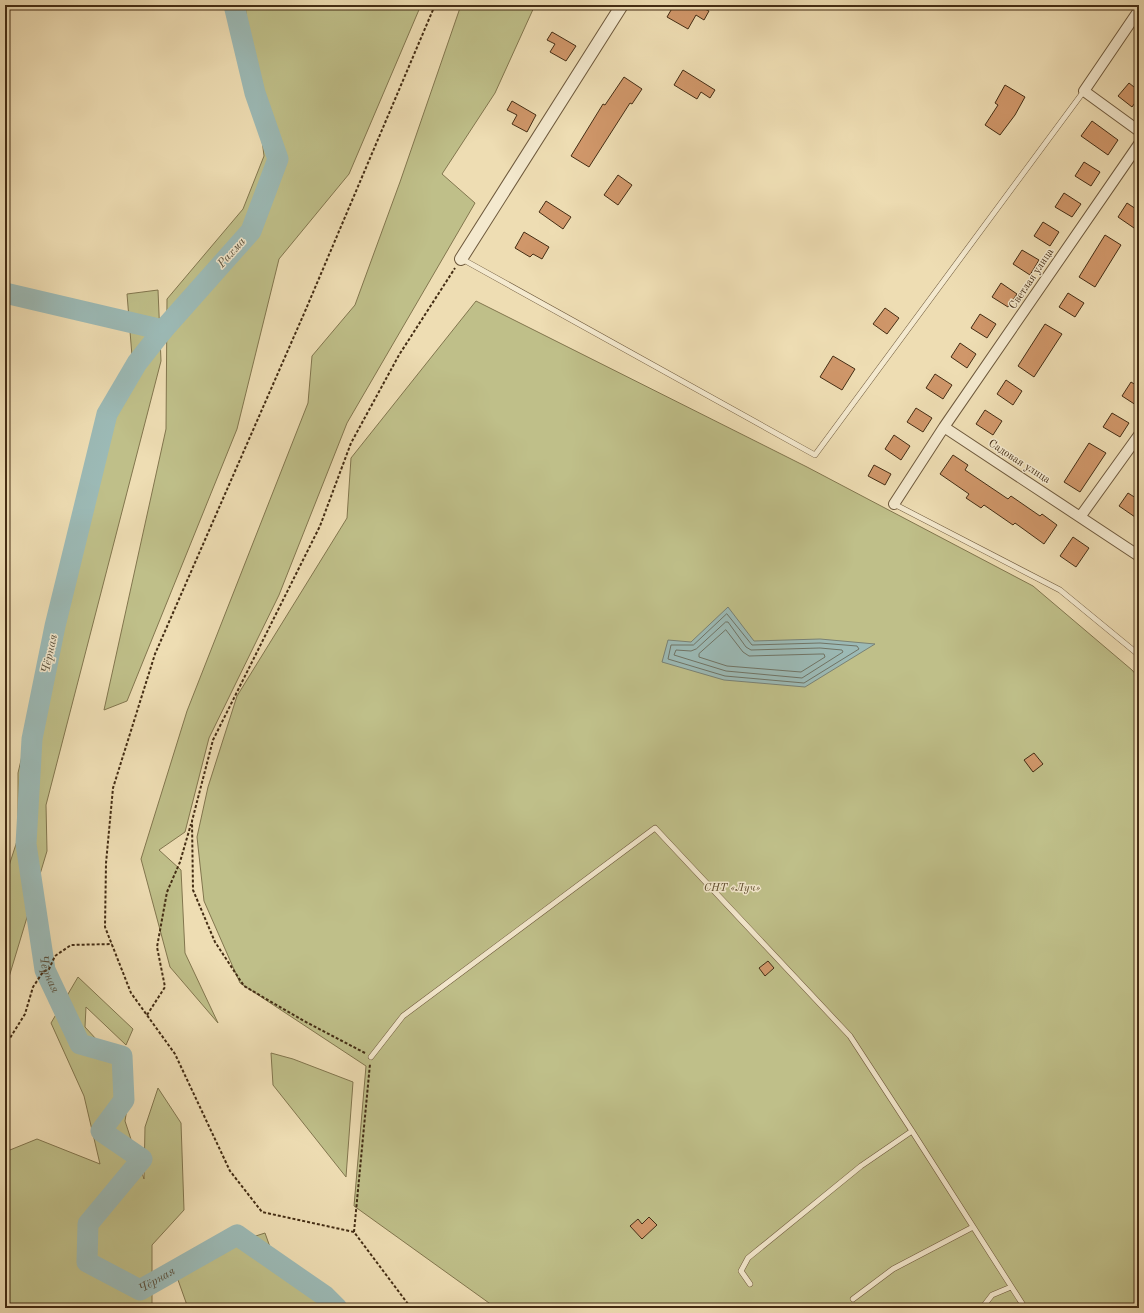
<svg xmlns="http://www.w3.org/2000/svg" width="1144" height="1313" viewBox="0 0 1144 1313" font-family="'Old Standard TT',serif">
  <rect width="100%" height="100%" fill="#eeddb3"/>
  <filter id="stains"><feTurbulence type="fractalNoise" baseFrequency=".005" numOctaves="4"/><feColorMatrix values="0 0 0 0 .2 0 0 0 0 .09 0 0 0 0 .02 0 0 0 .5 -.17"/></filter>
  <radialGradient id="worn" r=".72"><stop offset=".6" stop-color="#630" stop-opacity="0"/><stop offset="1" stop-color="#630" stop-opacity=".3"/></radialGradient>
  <!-- green -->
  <path fill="#bfbf89" stroke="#82764e" d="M245 5H421L349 174 279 259 237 429 127 701 104 710 166 429 167 299 243 209 264 156Z
    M461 5H535L495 93 442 174 475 203 347 423 279 595 209 738 185 832 159 850 181 870 185 953 218 1023 170 967 141 859 187 711 308 403 312 356 355 305 400 182Z
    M158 290 161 361 46 805 47 851 6 987H5V878L18 838V773L44 662 132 356 127 294Z
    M476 301 807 467 1033 586 1132 670 1139 678V1308H496L354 1206 366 1066 240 983 204 901 197 837 208 787 237 696 347 518 351 458Z
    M78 977 133 1029 126 1045 86 1007 85 1027 132 1078 125 1121 144 1179 145 1127 158 1088 181 1123 184 1210 152 1245V1304L144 1308H5V1152L37 1139 100 1164 84 1096 51 1023Z
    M271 1053 293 1059 353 1082 346 1177 273 1085Z
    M265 1233 280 1275 338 1308H188L172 1263Z"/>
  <!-- water -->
  <path fill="#9cbab6" stroke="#798275" d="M728 607 754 641 820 639 875 644 805 687 724 680 662 662 668 640 691 642Z"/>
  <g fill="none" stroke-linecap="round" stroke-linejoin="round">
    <!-- shore -->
    <path stroke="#707465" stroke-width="1" d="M727 614 752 645 820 643 857 646 859 649 804 683 725 676 668 659 671 645H693Z
      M726 622H728L746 647 751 650 820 648 842 650 843 652 802 678 726 671 674 655 676 650 691 651 696 649Z
      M726 630 743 652 749 656 820 654H824L825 657 801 672 727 666 699 657V654Z"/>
    <!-- river -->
    <g stroke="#9cbab6" stroke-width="21">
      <path id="s1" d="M234 5 255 93 278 159 251 231 163 330 137 363 107 414 55 626 32 739 26 844 45 970 80 1044 122 1056 124 1100 101 1131 142 1159 88 1224 87 1262 140 1290 237 1235 325 1296 337 1308"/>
      <path d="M5 293 163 330"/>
    </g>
  </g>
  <!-- building -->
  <path fill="#d0976a" stroke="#442d14" d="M674 5H702L701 7 709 11 704 20 696 15 688 29 667 17Z
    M552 32 576 46 566 61 550 52 555 44 547 40Z
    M683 70 715 90 710 98 701 92 697 99 674 85Z
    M624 77 642 89 632 104 630 103 589 167 571 156 603 104 605 105Z
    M1129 83 1139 91V97L1132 107 1118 96Z
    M1005 85 1025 97 1015 115 1000 135 985 125 998 105 995 103Z
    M512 101 536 115 527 132 512 124 517 115 507 110Z
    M1092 121 1118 140 1108 155 1081 136Z
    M1084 162 1100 172 1091 186 1075 176Z
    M618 175 632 185 618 205 604 195Z
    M1064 193 1081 204 1072 217 1055 207Z
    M546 201 571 217 563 229 539 212Z
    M1127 203 1139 211V220L1134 228 1118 217Z
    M1043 222 1059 232 1050 246 1034 236Z
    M524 232 549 247 542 259 533 254 530 257 515 248Z
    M1105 235 1121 245 1095 287 1079 277Z
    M1022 250 1039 260 1030 275 1013 264Z
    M1001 283 1017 294 1008 307 992 297Z
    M1068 293 1084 303 1075 317 1059 307Z
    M885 308 899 318 887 334 873 324Z
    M980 314 996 324 987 338 971 328Z
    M1045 324 1062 334 1034 377 1018 366Z
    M960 343 976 354 967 368 951 357Z
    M833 356 855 369 842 390 820 377Z
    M935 374 952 385 943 399 926 388Z
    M1006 380 1022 391 1013 405 997 394Z
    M1131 382 1139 387V407L1122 396Z
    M916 408 932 418 923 432 907 422Z
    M985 410 1002 421 993 435 976 424Z
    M1112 413 1129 423 1120 437 1103 427Z
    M894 435 910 446 901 460 885 449Z
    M1089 443 1106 453 1080 492 1064 482Z
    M953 455 968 465 965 470 1008 499 1011 496 1040 516 1042 514 1057 525 1044 544 1015 523 1013 525 984 505 981 508 966 498 969 494 940 474Z
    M874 465 891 474 885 485 868 476Z
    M1128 493 1139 500V511L1135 517 1119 506Z
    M1073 537 1089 548 1076 567 1060 556Z
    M1034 753 1043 764 1033 772 1024 760Z
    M768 961 774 968 765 976 759 968Z
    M649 1217 657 1225 642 1239 630 1226 638 1219 642 1224Z"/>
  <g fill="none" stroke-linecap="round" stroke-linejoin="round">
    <!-- service casing -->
    <g stroke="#6e593c" stroke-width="6">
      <path id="service" d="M462 259 815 455 1084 91
        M894 504 1060 590 1139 655
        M371 1057 403 1016 655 828 850 1036 912 1131 1025 1308
        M750 1284 741 1271 748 1258 861 1166 912 1131
        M853 1299 893 1269 973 1227
        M982 1308 992 1295 1011 1287"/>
    </g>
    <!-- minor casing -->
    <g stroke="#6e593c" stroke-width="12">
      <path id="minor" d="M1139 10 1084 91 1139 131
        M944 427 1139 556
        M894 504 944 427 1139 144
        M1080 517 1139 435"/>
    </g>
    <!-- tertiary casing -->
    <g stroke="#6e593c" stroke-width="14">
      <path id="tertiary" d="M461 259 622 5"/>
    </g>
    <!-- path -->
    <path stroke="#442d14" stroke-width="2" stroke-dasharray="3 2" stroke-linecap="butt" d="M147 1015 165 987 157 947 167 892 180 862 191 824
      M5 1046 25 1014 33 987 43 972 49 969 55 956 71 945 112 944
      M365 1053 304 1021 244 986 215 942 193 890 192 821 213 740 320 526 351 443 399 355 455 268
      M354 1232 370 1064
      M411 1308 354 1232 262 1212 230 1171 175 1054 131 993 105 927 106 863 113 788 155 654 306 309 435 5"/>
    <!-- service -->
    <use href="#service" stroke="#f4e9ce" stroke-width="5"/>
    <!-- minor -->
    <use href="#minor" stroke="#f4e9ce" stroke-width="10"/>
    <!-- tertiary -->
    <use href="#tertiary" stroke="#f4e9ce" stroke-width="12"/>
  </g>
  <g text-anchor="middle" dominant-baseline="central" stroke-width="3" stroke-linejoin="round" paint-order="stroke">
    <!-- street labels -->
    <g font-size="11" fill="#442d14" stroke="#f4e9ce">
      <text transform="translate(1032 279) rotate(-56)">Светлая улица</text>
      <text transform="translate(1019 462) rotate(33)">Садовая улица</text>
    </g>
    <!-- park labels -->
    <g font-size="11" font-style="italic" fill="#5d4a2b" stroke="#f4e9ce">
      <text x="732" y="888">СНТ «Луч»</text>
    </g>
    <!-- water labels -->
    <g font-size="12" font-style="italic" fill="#5a503c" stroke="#f4e9ce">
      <text transform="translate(232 253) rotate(-48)">Рахма</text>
      <text transform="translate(50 654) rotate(-78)">Чёрная</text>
      <text stroke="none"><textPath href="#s1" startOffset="1042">Чёрная</textPath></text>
      <text stroke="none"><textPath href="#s1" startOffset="1497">Чёрная</textPath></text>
    </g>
  </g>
  <!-- margin -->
  <rect width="1144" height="1313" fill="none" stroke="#eeddb3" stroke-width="20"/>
  <rect x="6" y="6" width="1132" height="1301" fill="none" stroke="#442d14" stroke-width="2"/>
  <rect x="10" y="10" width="1124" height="1293" fill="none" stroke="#442d14"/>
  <rect width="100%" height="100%" filter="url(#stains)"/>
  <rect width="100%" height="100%" fill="url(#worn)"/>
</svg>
